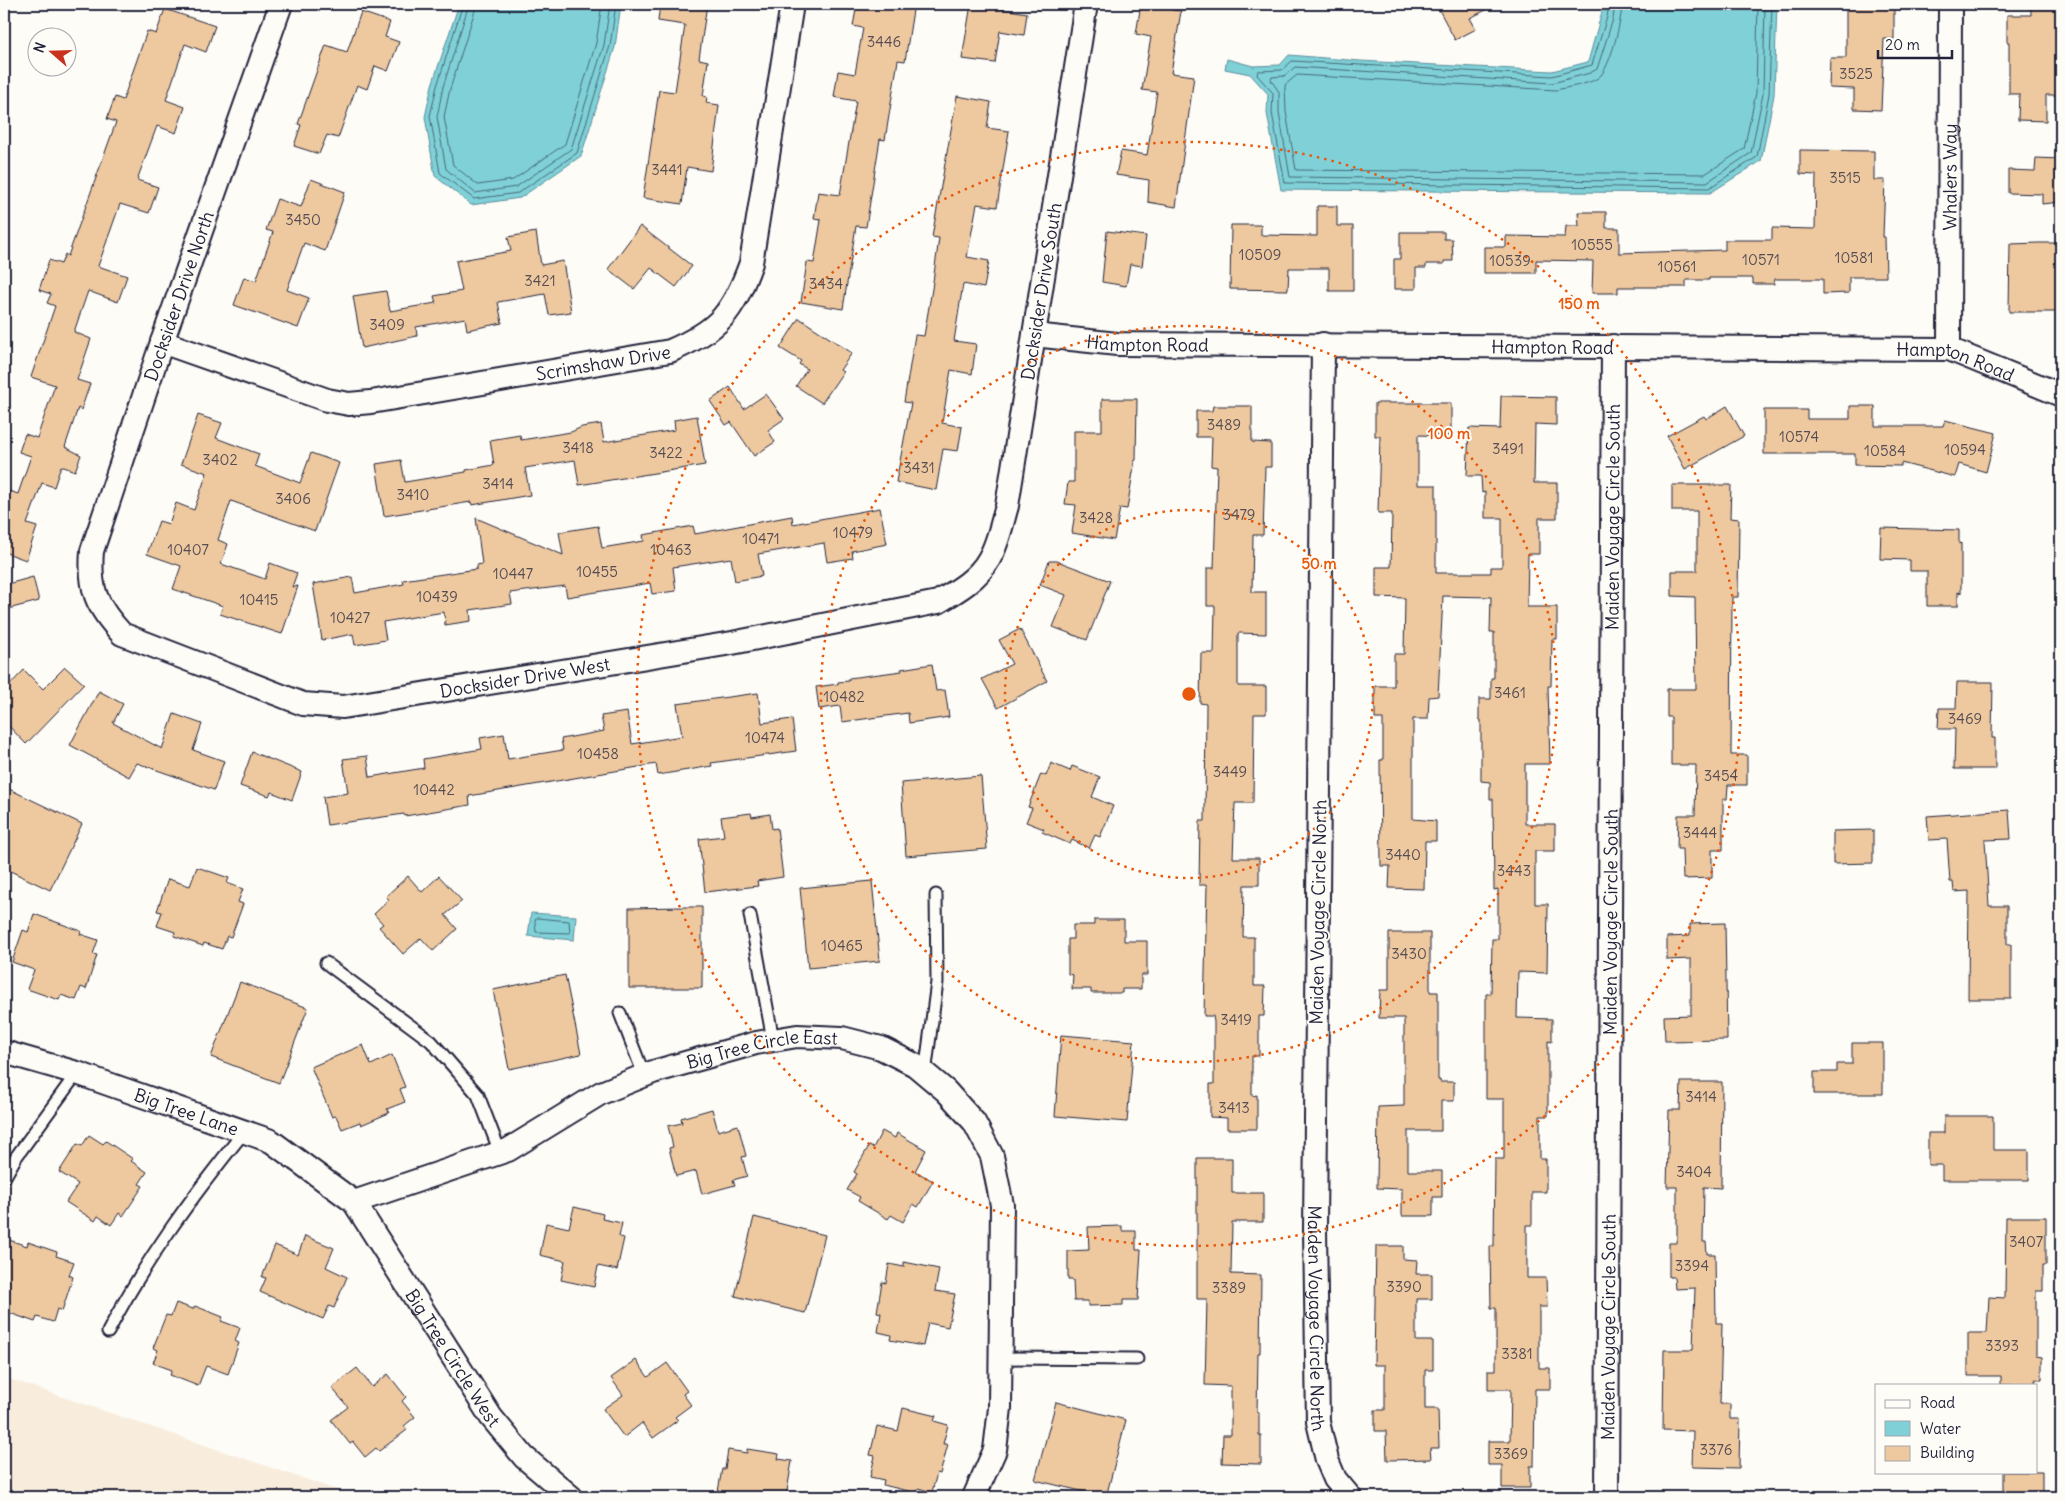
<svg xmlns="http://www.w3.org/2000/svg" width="2065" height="1501" viewBox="0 0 2065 1501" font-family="Delius,sans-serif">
  <rect width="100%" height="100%" fill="#fdfcf7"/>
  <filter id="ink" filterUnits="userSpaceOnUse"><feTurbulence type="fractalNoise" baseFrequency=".02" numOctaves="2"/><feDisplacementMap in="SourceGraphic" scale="10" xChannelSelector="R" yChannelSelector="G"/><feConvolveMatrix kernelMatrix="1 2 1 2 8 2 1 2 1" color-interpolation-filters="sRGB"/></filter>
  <g filter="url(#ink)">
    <!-- built -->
    <path fill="#f8eddd" d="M4 1377 355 1496 4 1497Z"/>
    <!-- water -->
    <path fill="#7fd1d7" stroke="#5a8b99" d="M459 4H621L615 47 581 156 520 198 471 205 435 176 425 117 432 85Z
      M1604 4H1777L1774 95 1761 161 1710 193 1281 190 1267 113 1268 94 1250 74 1225 69 1227 59 1253 66 1280 65 1289 55 1360 61 1552 71 1588 62Z
      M531 913 576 916 574 940 528 936Z"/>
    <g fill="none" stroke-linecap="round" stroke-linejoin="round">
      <!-- shore -->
      <path stroke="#476879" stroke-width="1" d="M463 4 437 86 430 116 440 173 474 199 518 193 577 153 610 46 616 4
        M469 4 443 87 437 117 446 169 475 193 516 187 571 149 604 45 610 4
        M477 4 450 89 444 117 453 165 478 185 513 180 565 144 596 43 602 4
        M1609 4 1607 17 1592 65 1552 76 1292 61 1282 70 1258 71 1257 75 1273 93 1272 113 1285 183 1709 188 1757 157 1769 94 1772 4
        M1615 4 1613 19 1597 69 1590 73 1552 83 1295 67 1284 76 1272 77 1271 80 1279 92V112L1290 177 1707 182 1751 153 1763 94 1765 4
        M1622 4C1622 19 1610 70 1598 78 1587 85 1568 87 1556 90L1297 75 1285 85 1286 112 1296 170 1705 174 1744 149 1756 93 1758 4
        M537 918 569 921 570 933 536 932 535 921Z"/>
    </g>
    <!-- building -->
    <path fill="#eec99f" stroke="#22223b" d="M660 4H707L699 59 708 61 703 96 707 97 706 103 719 105 711 171 687 167 682 204 643 198 659 90 675 92 685 25 658 21Z
      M857 4H914L905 61 898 60 885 140 880 139 866 227 856 226 843 309 801 302 807 262 814 263 821 220 814 219 818 192 840 195 856 101 834 97 838 71 855 74 863 28 853 26Z
      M971 4 1027 13 1024 35 1000 31 995 63 962 59Z
      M1141 4H1173L1172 10 1181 11 1171 73 1194 76 1176 207 1148 202 1149 180 1116 175 1121 151 1147 155 1157 92 1142 90 1151 37 1136 34Z
      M1436 4H1498L1470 18 1476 29 1455 40Z
      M1846 4H1894V39H1884L1881 110 1854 109V89L1829 88 1830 58H1846Z
      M2031 4H2061V95H2046V121L2018 120 2019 94H2009V42H2007V15H2031Z
      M165 9 215 26 206 52 185 44 166 100 185 107 176 133 157 126 137 180 158 187 149 213 120 204 98 266 127 276 118 302 88 291 74 332 91 339 77 380 90 384 81 410 78 408 65 447 81 455 75 471 61 466 54 487 42 483 27 524 37 527 26 560 4 552V508L10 491 18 494 31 456 19 452 25 434 37 438 55 385 31 377 55 306 47 303 51 294 39 290 49 260 61 264 65 254 68 256 116 122 107 119 115 97 123 100 147 31 156 34Z
      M361 12 390 22 385 37 399 42 388 71 375 66 367 89 357 85 338 138 327 135 319 154 294 146 301 125 298 124 326 45 347 52Z
      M957 96 991 102 987 128 1009 131 997 207 977 204 967 257 989 261 984 288 963 284 954 341 976 344 972 374 951 370 942 423 962 427 958 451 943 449 936 490 896 482 911 403 904 402 915 335 924 336 932 289 939 238 932 237Z
      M1800 150 1874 151V180H1885L1883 237H1885L1886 277H1849V293L1823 294V279H1775L1774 284H1753V278H1709V280H1686V287H1618V293H1592L1593 261 1536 260V273H1484V247H1506V236L1565 237 1566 226H1579L1578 212H1606V228H1619V253L1725 250V240H1772V228L1815 229 1816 175 1800 174Z
      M2036 158 2061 159V202L2042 204V194L2008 193V170L2035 171Z
      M311 179 345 192 325 251 304 243 287 290 309 298 298 328 234 305 244 277 256 281 273 232 266 230 277 199 301 207Z
      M1317 206H1337V226H1353V291H1329V268H1289L1288 290 1230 289 1231 225H1261V235L1317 236Z
      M640 226 692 266 676 287 651 268 634 289 608 269Z
      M1107 231 1146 236 1142 266 1130 264 1126 286 1102 282Z
      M536 232 541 265 563 261 571 312 549 315 545 294 498 302 502 323 467 330 465 318 416 327 417 336 362 348 353 296 386 291 390 311 436 303 434 296 462 291 456 261 511 251 508 237Z
      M1400 232H1444V239H1452L1453 261H1444V264H1426V268H1416V289H1394V259H1400Z
      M2038 243H2060V312H2009L2010 244Z
      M799 318 852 353 840 370 843 372 822 403 796 386 807 369 799 364 801 361 780 348Z
      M730 387 744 409 766 394 784 419 768 430 775 442 754 456 731 422 726 425 710 401Z
      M1501 396 1556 397V425L1535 424 1534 483H1557V518H1539V554H1528L1527 607H1557V639H1552L1551 686H1548L1550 764H1525V824H1555V851H1535V904H1548L1547 973 1518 972 1517 1018 1552 1019V1042L1548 1041V1116H1540V1159H1546V1192H1532V1225H1527V1278H1546L1547 1307H1539V1368H1550V1389H1535L1534 1466H1530V1488H1502V1465H1488V1441H1510L1511 1389H1488V1370H1496V1308H1491L1490 1246H1494L1495 1159H1504V1099H1486V994H1491L1492 939H1498V889L1494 890 1493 799H1490V782L1481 781V720H1479V699H1491V678H1494V632H1490L1491 597 1443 596 1438 696 1429 697 1428 719H1413V819L1436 821V841H1425L1424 889 1389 888 1390 866H1381L1380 760H1383V719H1375V686H1394V654H1404L1405 598 1376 597V567H1391L1392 513H1378L1380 436H1375V403H1451V436L1418 435V485H1436V573H1491V567H1502V518H1485V492L1482 493 1481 476H1467L1469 428 1500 429Z
      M1102 399H1137L1136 460H1135L1127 509 1120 508 1114 540 1072 533 1076 505 1065 504 1068 482H1074V431H1102Z
      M1213 406H1252V442L1271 443V467H1265L1263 535H1253L1252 592H1266V634L1238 633V686H1266V714H1254L1253 803H1235L1233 858H1259V885H1244L1243 937H1254V986H1265L1264 1016H1259V1056H1252V1096L1257 1095V1129H1227V1118L1210 1117V1084H1214V1022L1213 1016H1204L1207 885H1199L1200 821H1205L1206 704 1200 703 1201 653H1214L1215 606H1207V568H1214L1217 467 1211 466 1212 437H1196V411H1212Z
      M1727 406 1744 436 1685 469 1667 436 1704 416 1706 419Z
      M1850 406H1875V426H1943L1945 420 1996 433 1986 472 1959 464 1955 477 1901 463V466L1855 465V454H1764V410H1807V419H1850Z
      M198 415 222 423 216 438 259 454 255 466 300 483 311 453 339 463 315 531 231 501 218 540 228 544 221 564 265 579 270 563 297 573 292 587 298 586 282 634 220 614 223 606 173 589 181 566 147 554 159 521 169 524 176 503 194 510 207 473 181 464Z
      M697 416 705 465 579 485 575 460 525 468 530 495 472 505 471 502 384 516 376 464 401 460 405 482 466 472V470L494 465 490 440 520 435 521 440 571 432 582 427 601 424 604 442 675 430 674 420Z
      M1672 485H1731L1730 518 1739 519 1738 597H1732L1731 755H1747V785H1728L1727 799H1723V850H1712V878L1683 879 1682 849H1677L1678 815H1695L1696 765H1671V717H1667V689H1696L1695 597 1672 596V571H1697V511H1672Z
      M880 508 887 544 852 551 853 558 827 562 824 543 758 554 762 576 735 581 731 558 673 567 676 591 652 594 650 583 567 597 565 586 510 593 512 604 470 610 471 621 445 625 444 612 383 622 386 640 355 645 353 634 322 640 313 584 352 577 355 593 404 584 403 580 477 569V565L482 564 476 518 563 555 559 532 598 526 602 548 644 541 643 535 693 526 695 534 792 516 793 524Z
      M1881 528 1959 530V544L1961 543V593L1958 592V606H1927V571H1910V560L1880 559Z
      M1049 561H1057L1110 581 1087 640 1053 627 1066 595 1040 585Z
      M33 577 39 601 4 610V585Z
      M1020 629 1047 681 998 708 982 679 1012 664 999 640Z
      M932 664 936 691 945 690 949 717 909 723 908 713 842 722 840 706 819 709 816 687 838 684V682L849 681V678L902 671 901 669Z
      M65 667 84 684 26 744 4 721V691L24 670 43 689Z
      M1957 682H1993L1992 738H1995V769H1954L1955 729H1938L1939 708H1956Z
      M99 691 123 704 113 723 162 749 174 714 202 724 193 750 224 761 214 790 137 763 129 777 70 745Z
      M758 693 762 723 792 719 796 751 711 763 712 766 658 775 656 764 469 796 470 805 405 816 404 814 327 825 323 797 348 793 343 759 367 756 370 777 424 768 423 759 482 749 480 738 504 734 508 759 563 750 561 739 604 731 601 716 627 712 632 744 682 736 677 704Z
      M252 752 302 772 292 800 271 792 269 796 240 786Z
      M1051 763 1070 771 1072 766 1100 777 1092 797 1113 806 1100 837 1095 835 1089 848 1072 840 1070 844 1042 832 1044 829 1026 822 1032 808 1028 807 1041 774 1046 776Z
      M981 776 987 849 906 856 901 783Z
      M9 789 82 824 50 890 4 868V799Z
      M2009 810 2011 839 1985 840 1989 906H2007V944H2011V999H1968L1969 891 1954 892 1953 882H1950L1947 839 1929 840 1927 816Z
      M751 813 752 817 770 814 772 829 777 828 783 877 757 881 758 886 705 892 699 839 724 836 721 817Z
      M1873 830V863L1833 864V831Z
      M197 867 229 878 227 883 243 889 238 902 243 904 231 937 227 936 222 949 204 943 203 946 174 936 175 932 157 926 162 912 157 911 168 879 190 886Z
      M408 876 422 892 439 876 462 901 445 915 457 929 433 951 421 938 403 954 379 927 383 924 374 914 389 900 386 896Z
      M872 881 880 961 808 968 800 888Z
      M683 907H702V988H629V908Z
      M34 914 81 931 80 934 98 940 93 954 97 955 86 989 81 987 76 1000 61 995 59 1000 27 989 34 970 12 962 23 930 28 932Z
      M1094 920H1124V941H1147V975H1141V989H1122V993H1091V989H1072L1073 975 1068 974V939H1073V925H1094Z
      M1725 923 1727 1040 1665 1041 1664 1016 1691 1015V959L1667 960V937L1690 936V924Z
      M1389 933H1430V992H1438V1080H1440V1082H1454V1101H1441V1131H1408V1171H1442V1197H1433V1216H1402V1189L1377 1188 1378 1107 1404 1106V1018H1379L1380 990H1389Z
      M565 975 581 1054 509 1069 493 990Z
      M240 982 308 1008 279 1083 211 1057Z
      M1061 1035 1134 1041 1127 1122 1055 1116Z
      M1852 1043H1883V1094H1814V1072H1837V1064H1852Z
      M363 1045 371 1065 392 1055 405 1087 400 1089 405 1102 387 1109 389 1113 361 1125 360 1122 342 1129 336 1116 332 1117 311 1067Z
      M1681 1082H1722L1721 1188 1704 1187 1703 1242H1706L1707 1254H1715L1716 1323H1722L1720 1404H1730V1419H1740L1739 1468 1692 1467 1693 1431 1663 1430 1664 1350H1693L1695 1288 1675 1289 1674 1277H1669V1243H1677V1187H1667L1669 1110H1680Z
      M712 1109 718 1131 738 1125 746 1156 742 1157 747 1176 733 1180 735 1185 702 1194 696 1171 676 1176 669 1148 673 1147 668 1126 682 1123 681 1118Z
      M1944 1116H1993V1150H2029V1180H1942V1165H1928V1133H1944Z
      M882 1131 895 1138 897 1133 926 1150 915 1171 933 1181 918 1207 913 1204 903 1222 891 1215 888 1219 858 1201 860 1197 847 1190 857 1174 854 1172 869 1146 873 1148Z
      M89 1135 103 1144 106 1141 133 1159 131 1161 147 1172 139 1184 143 1186 123 1216 119 1213 111 1225 98 1216 95 1221 66 1202 78 1184 59 1172 77 1144 82 1146Z
      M1197 1158H1232V1193H1263V1222H1232L1231 1274 1261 1275 1260 1353H1258L1257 1413H1259V1435H1261V1464L1222 1463 1223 1435H1231V1386L1205 1385 1207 1299H1197Z
      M574 1207 603 1214 602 1219 622 1223 619 1237 624 1238 617 1270 598 1266 594 1287 561 1280 565 1261 540 1255 546 1223 569 1228Z
      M754 1217 825 1235 805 1313 735 1296Z
      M2006 1217H2046V1265H2043V1291H2036V1356L2042 1357V1379H2035V1385H2001V1376H1968V1333H1987L1989 1297 2005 1298Z
      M1122 1226V1231H1136V1250H1141L1138 1300H1123V1305L1088 1306V1301H1074L1073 1280H1068V1251L1089 1250 1088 1227Z
      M305 1236 334 1248 326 1267 347 1277 334 1308 329 1306 323 1319 260 1292 266 1278 262 1277 275 1245 298 1255Z
      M9 1240 27 1246 28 1242 57 1252 56 1256 74 1262 69 1275 73 1277 62 1311 57 1309 53 1322 37 1317 35 1322 4 1311 10 1291 4 1289V1253Z
      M1376 1246H1403V1259L1417 1260 1416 1274H1432V1299H1416V1341H1433V1370H1425V1409H1438L1439 1448H1430L1431 1459 1387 1460 1386 1431H1375V1410H1385V1365H1374Z
      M904 1262 939 1269 935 1291 955 1294 948 1327 928 1323 923 1346 890 1340 891 1335 878 1332 881 1313 877 1312 882 1282 886 1283 889 1264 904 1267Z
      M176 1303 193 1309 195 1306 223 1317 221 1321 240 1328 235 1341 239 1343 228 1374 206 1366 198 1386 170 1375 172 1370 153 1363 158 1350 153 1348 166 1315 171 1316Z
      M636 1360 648 1377 667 1363 687 1391 683 1394 691 1405 675 1417 678 1420 653 1438 642 1423 624 1437 603 1409 623 1395 611 1378Z
      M357 1368 372 1387 388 1374 406 1397 402 1401 415 1417 404 1426 407 1430 379 1451 376 1448 365 1457 353 1442 350 1444 331 1420 348 1407 332 1388Z
      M1056 1402 1126 1420 1106 1497 1035 1480Z
      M903 1408 936 1416 934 1421 948 1425 943 1444H948L940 1474 937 1473 932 1492 918 1488 917 1493 883 1485 884 1480 870 1477 875 1456 870 1455 877 1426 898 1431Z
      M747 1449 779 1454 778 1459 792 1461 786 1497H717L722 1469H725L728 1450 747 1453Z
      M2003 1472H2042V1494L2003 1493Z"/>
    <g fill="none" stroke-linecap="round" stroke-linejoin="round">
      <!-- service casing -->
      <g stroke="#22223b" stroke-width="15">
        <path id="service" d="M750 915 773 1040
          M326 963 431 1041 478 1095 500 1152
          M620 1013 644 1075
          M925 1074 937 982 936 895
          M4 1178 16 1157 77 1073
          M108 1332C145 1260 194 1194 244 1132
          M1002 1358 1137 1359"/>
      </g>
      <!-- minor casing -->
      <g stroke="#22223b" stroke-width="26">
        <g id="minor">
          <path id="s1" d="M281 4 162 342 92 551C89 589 96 606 122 634L303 704 343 707 732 643 938 602C957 591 978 579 989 559 998 544 1002 523 1007 506L1086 4"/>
          <path id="s2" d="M1034 335 1117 344 1949 349 2061 395"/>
          <path id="s3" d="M162 342 327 400 349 404 371 402 670 351C719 330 733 313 751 263L792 4"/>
          <path id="s4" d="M1323 344 1315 1230 1318 1422 1327 1460 1335 1479 1350 1497"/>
          <path id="s5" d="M1949 349 1950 4"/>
          <path id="s6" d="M4 1052 77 1073 271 1141 354 1202 491 1417 524 1457 571 1497"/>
          <path id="s7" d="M354 1202 508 1150 601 1093 653 1072 756 1043 797 1036 842 1038 881 1048 915 1065 946 1091 974 1122 992 1156 1002 1205 1000 1408 995 1450 974 1497"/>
          <path id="s8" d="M1607 1497 1613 346"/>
        </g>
      </g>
      <!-- service -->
      <use href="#service" stroke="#fdfcf7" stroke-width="11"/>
      <!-- minor -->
      <use href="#minor" stroke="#fdfcf7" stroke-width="22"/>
    </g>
  </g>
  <!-- distance rings -->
  <g fill="none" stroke="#e8590c" stroke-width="2.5" stroke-dasharray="2.5 5">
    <circle cx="1189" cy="694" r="184"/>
    <circle cx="1189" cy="694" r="368"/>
    <circle cx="1189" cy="694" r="552"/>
  </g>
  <g text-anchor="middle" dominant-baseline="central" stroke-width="4" stroke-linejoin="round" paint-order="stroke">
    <!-- number labels -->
    <g font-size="15" fill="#554c54">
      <text x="884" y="41">3446</text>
      <text x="1856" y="73">3525</text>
      <text x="667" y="169">3441</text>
      <text x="1845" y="177">3515</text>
      <text x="303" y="219">3450</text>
      <text x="1592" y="244">10555</text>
      <text x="1260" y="254">10509</text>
      <text x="1854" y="257">10581</text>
      <text x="1761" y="259">10571</text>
      <text x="1510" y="260">10539</text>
      <text x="1677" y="266">10561</text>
      <text x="540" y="280">3421</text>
      <text x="826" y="283">3434</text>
      <text x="387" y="324">3409</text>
      <text x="1224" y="424">3489</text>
      <text x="1799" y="436">10574</text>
      <text x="578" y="447">3418</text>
      <text x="1508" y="448">3491</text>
      <text x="1965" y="449">10594</text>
      <text x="1885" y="450">10584</text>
      <text x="666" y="452">3422</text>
      <text x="220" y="459">3402</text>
      <text x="919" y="467">3431</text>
      <text x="498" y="483">3414</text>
      <text x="413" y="494">3410</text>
      <text x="293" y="498">3406</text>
      <text x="1239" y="514">3479</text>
      <text x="1096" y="517">3428</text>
      <text x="853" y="532">10479</text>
      <text x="761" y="538">10471</text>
      <text x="188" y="549">10407</text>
      <text x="671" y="549">10463</text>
      <text x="597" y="571">10455</text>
      <text x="513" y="573">10447</text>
      <text x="437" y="596">10439</text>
      <text x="259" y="599">10415</text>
      <text x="350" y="617">10427</text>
      <text x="1510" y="692">3461</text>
      <text x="844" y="696">10482</text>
      <text x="1965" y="718">3469</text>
      <text x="765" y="737">10474</text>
      <text x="598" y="753">10458</text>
      <text x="1230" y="771">3449</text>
      <text x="1721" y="775">3454</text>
      <text x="434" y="789">10442</text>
      <text x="1700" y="832">3444</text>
      <text x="1403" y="854">3440</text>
      <text x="1514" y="870">3443</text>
      <text x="842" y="945">10465</text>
      <text x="1409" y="953">3430</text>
      <text x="1236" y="1019">3419</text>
      <text x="1701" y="1096">3414</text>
      <text x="1234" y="1107">3413</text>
      <text x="1694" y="1171">3404</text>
      <text x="2026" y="1241">3407</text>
      <text x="1692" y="1265">3394</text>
      <text x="1404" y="1286">3390</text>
      <text x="1229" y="1287">3389</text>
      <text x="2002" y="1345">3393</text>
      <text x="1517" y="1353">3381</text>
      <text x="1716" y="1449">3376</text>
      <text x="1511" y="1453">3369</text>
    </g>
    <!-- street labels -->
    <g font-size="18" fill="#22223b" stroke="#fdfcf7">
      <text stroke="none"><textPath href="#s5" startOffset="172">Whalers Way</textPath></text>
      <text stroke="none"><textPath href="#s1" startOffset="1850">Docksider Drive South</textPath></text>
      <text transform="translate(179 296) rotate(-71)">Docksider Drive North</text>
      <text stroke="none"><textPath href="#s2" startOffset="114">Hampton Road</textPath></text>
      <text stroke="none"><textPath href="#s2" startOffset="519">Hampton Road</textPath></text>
      <text stroke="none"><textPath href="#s3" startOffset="455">Scrimshaw Drive</textPath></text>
      <text stroke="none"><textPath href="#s2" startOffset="924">Hampton Road</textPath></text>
      <text stroke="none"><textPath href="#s8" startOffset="980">Maiden Voyage Circle South</textPath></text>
      <text stroke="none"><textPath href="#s1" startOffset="1089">Docksider Drive West</textPath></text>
      <text transform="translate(1318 912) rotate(-89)">Maiden Voyage Circle North</text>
      <text stroke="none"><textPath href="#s8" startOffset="575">Maiden Voyage Circle South</textPath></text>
      <text stroke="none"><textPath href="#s7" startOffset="440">Big Tree Circle East</textPath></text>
      <text stroke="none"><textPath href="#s6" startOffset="192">Big Tree Lane</textPath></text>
      <text stroke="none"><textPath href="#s4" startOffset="974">Maiden Voyage Circle North</textPath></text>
      <text stroke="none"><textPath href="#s8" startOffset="170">Maiden Voyage Circle South</textPath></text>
      <text stroke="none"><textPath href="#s6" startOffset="569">Big Tree Circle West</textPath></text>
    </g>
  </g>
  <circle cx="1189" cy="694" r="8" fill="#e8590c" stroke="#fdfcf7" stroke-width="2.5"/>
  <g font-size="15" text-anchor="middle" font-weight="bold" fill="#e8590c" stroke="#fdfcf7" stroke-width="4" stroke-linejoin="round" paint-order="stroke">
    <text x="1579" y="309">150 m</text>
    <text x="1449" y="439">100 m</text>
    <text x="1319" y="569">50 m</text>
  </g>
  <!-- margin -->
  <rect width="2065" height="1501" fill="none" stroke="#fdfcf7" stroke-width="20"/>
  <rect x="10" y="10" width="2045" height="1481" fill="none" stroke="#22223b" stroke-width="2" filter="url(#ink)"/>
  <!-- legend -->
  <rect x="1875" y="1384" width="162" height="90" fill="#fdfcf7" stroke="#a5a5ac"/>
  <rect x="1885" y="1400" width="25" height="8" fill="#fdfcf7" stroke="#a5a5ac"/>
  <text x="1920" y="1408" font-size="15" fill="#22223b">Road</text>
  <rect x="1885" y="1421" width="25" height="15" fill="#7fd1d7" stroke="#a5a5ac"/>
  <text x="1920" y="1434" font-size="15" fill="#22223b">Water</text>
  <rect x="1885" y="1446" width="25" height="15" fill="#eec99f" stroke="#a5a5ac"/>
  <text x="1920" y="1458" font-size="15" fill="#22223b">Building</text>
  <!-- north arrow -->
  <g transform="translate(52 52) rotate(290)"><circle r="24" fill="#fdfcf7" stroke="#a5a5ac"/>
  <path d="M0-4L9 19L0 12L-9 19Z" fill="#c8321e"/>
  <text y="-8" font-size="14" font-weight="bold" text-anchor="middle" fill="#22223b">N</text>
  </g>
  <!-- scale -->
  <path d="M1878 50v8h74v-8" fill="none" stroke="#22223b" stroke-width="2.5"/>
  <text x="1885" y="50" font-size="15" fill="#22223b" stroke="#fdfcf7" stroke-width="4" paint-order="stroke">20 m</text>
</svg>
